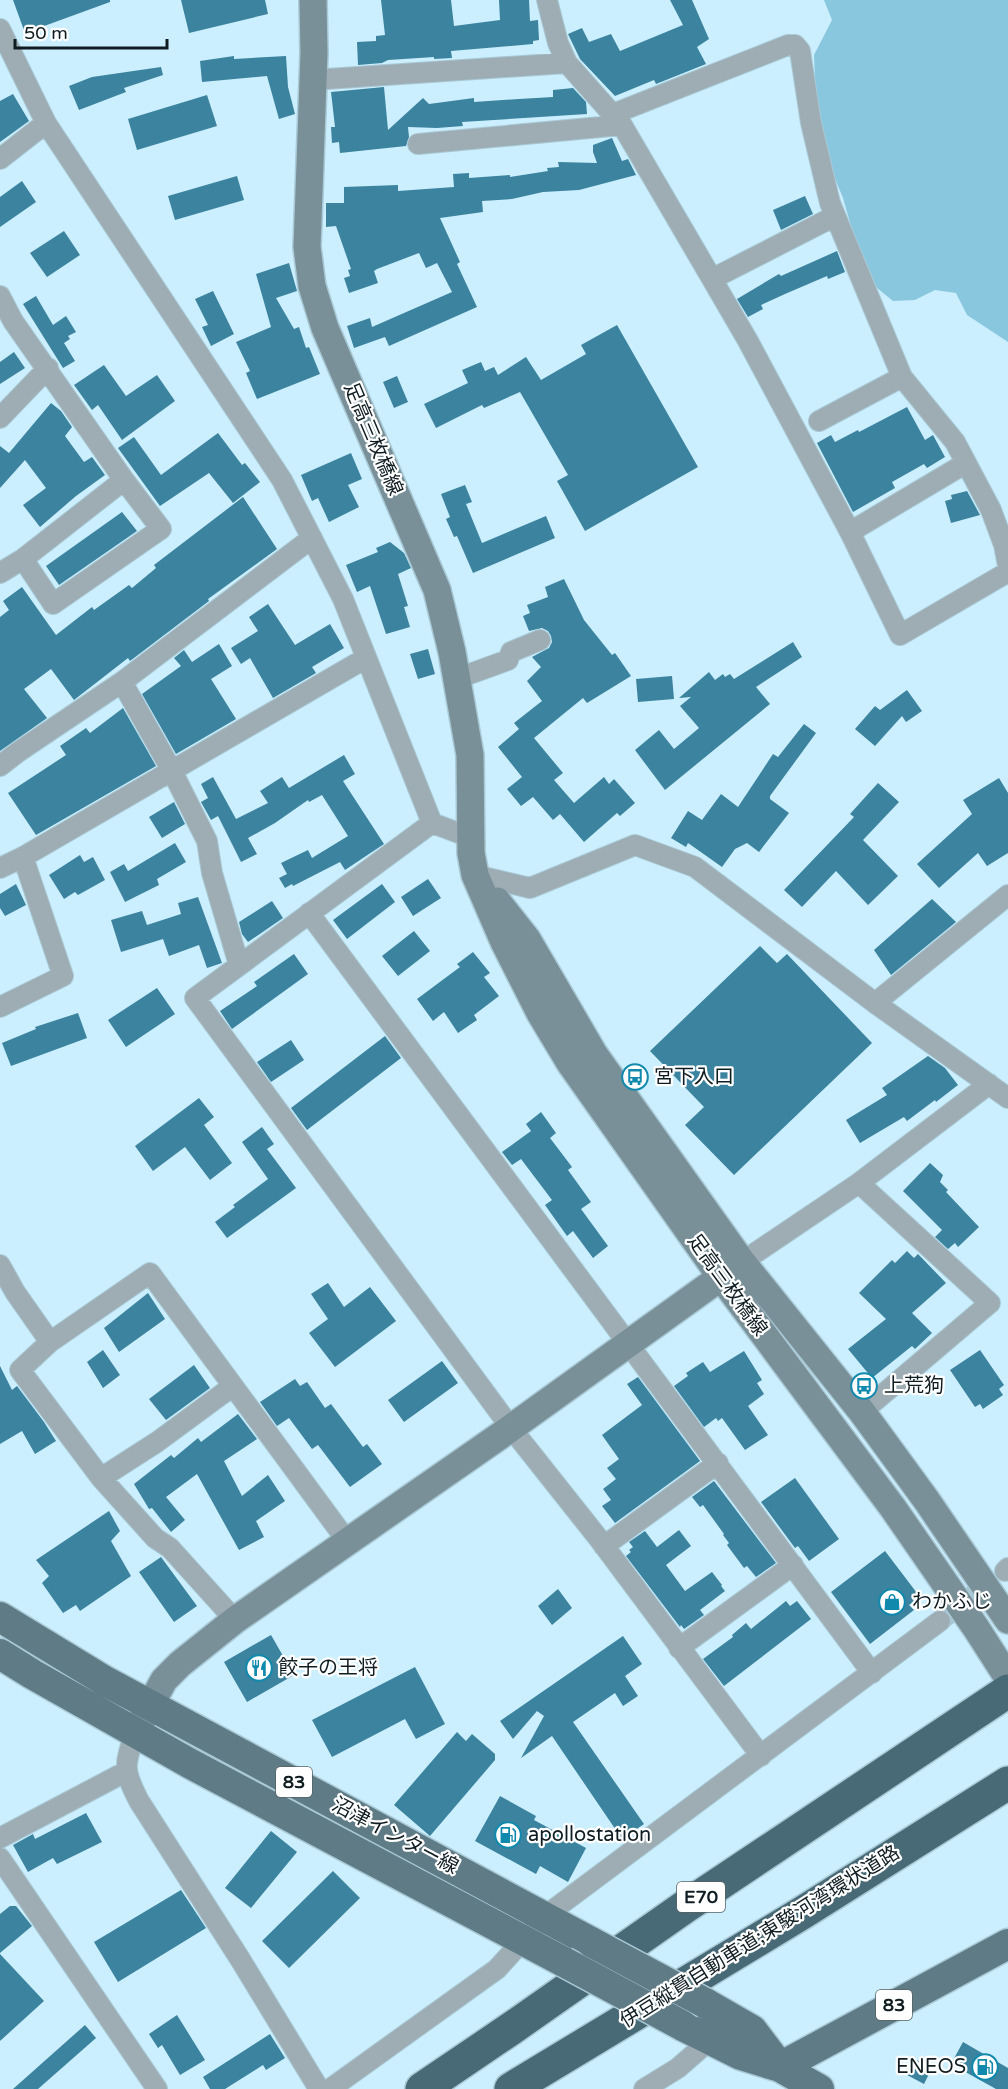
<svg xmlns="http://www.w3.org/2000/svg" width="1008" height="2089" viewBox="0 0 1008 2089" font-family="'Varela Round','Noto Sans JP',sans-serif">
  <rect width="100%" height="100%" fill="#cbeffe"/>
  <!-- green -->
  <path fill="#89c7df" d="M824 0H1008V342L967 315 956 293 935 290 915 300 893 301 877 288 858 251 843 198 829 164 817 128 814 55 832 20Z"/>
  <!-- building -->
  <path fill="#3b839e" d="M13 0H110V2L25 33Z
    M181 0H265L268 14 189 33Z
    M381 0H451L454 26 500 20 499 0H529L530 21 538 20 539 40 533 41V44L451 51 452 58 434 59V57L388 60 382 63 358 65 357 42 376 41V36L385 35Z
    M670 0H692L709 39 697 47 706 64 656 84 654 80 615 96 580 59 568 34 582 28 589 42 611 34 620 51 683 25Z
    M234 56V59L286 56 288 87 295 114 279 119 267 76 202 82 200 61Z
    M161 67 163 75 124 88 126 92 79 110 69 86 92 77Z
    M384 87 388 130 423 98 429 104 474 98V102L519 99 553 97V90L573 88 586 102 587 114 462 122 463 126 437 128 408 127 409 137 406 146 340 153 339 142 332 143 331 127H335L331 92Z
    M13 94 29 121 0 142V101Z
    M207 95 217 126 137 150 128 119Z
    M612 138 622 161 628 159 636 175 579 190 543 192 512 199 482 201 483 212 440 218 460 262 457 264 477 307 389 346 385 337 354 348 347 326 370 318 372 327 452 292 437 263 426 268 419 253 377 269 374 271 378 283 349 293 344 278 350 276 348 270 351 269 336 226 326 227V203H344V187L398 185V191L454 187 453 174 469 173V178L510 175V177L548 171 547 168 559 167 558 162 597 163 593 152V145Z
    M237 176 244 200 175 220 168 196Z
    M22 181 36 202 0 227V197Z
    M805 196 813 214 781 230 773 210Z
    M64 231 80 255 47 277 30 253Z
    M837 251 845 272 828 279 827 276 785 294 761 305 763 309 748 317 737 299 779 274 781 276Z
    M289 263 297 291 276 298 294 329 299 327 306 348 309 347 320 374 257 399 246 373 250 371 236 342 271 327 256 274Z
    M213 291 234 334 211 346 202 327 208 325 195 299Z
    M36 296 53 325 66 316 76 332 68 336 70 339 64 343 75 361 63 368 23 304Z
    M617 325 698 467 585 531 557 481 568 475 520 392 484 408 482 405 436 428 424 404 468 383 462 370 481 362 485 371 494 367 498 375 526 357 541 380 586 354 581 345Z
    M14 352 25 368 0 384V362Z
    M104 365 126 396 157 375 175 401 122 440 98 405 92 410 74 385Z
    M397 376 408 402 394 408 383 382Z
    M51 403 61 411 72 427 65 436 84 462 92 457 105 475 76 496 40 527 23 505 46 488 25 460 0 488V446L9 453Z
    M907 407 925 440 933 435 945 457 927 468 924 464 892 482 895 488 853 512 817 443 831 435 835 442 858 430 859 432Z
    M218 433 242 465 245 463 260 482 233 503 209 473 160 506 118 448 134 437 161 475Z
    M351 453 362 479 348 485 359 507 329 522 318 498 312 501 301 475Z
    M465 485 472 502 466 504 482 543 546 516 555 538 473 573 457 536 454 537 446 519 450 517 441 494Z
    M967 491 980 515 951 523 945 501 952 499 951 495Z
    M243 497 277 549 208 599 209 601 130 661 128 658 74 700 51 669 24 689 47 718 0 751V617L9 610 3 601 22 587 56 635 92 607 94 610 129 585 132 588 156 568 154 565Z
    M122 512 137 531 59 585 46 566Z
    M390 542 404 553 411 568 398 574 408 606 404 607 410 627 386 634 370 586 357 592 346 565 378 552 376 548Z
    M564 579 584 620 612 655 615 653 631 676 587 703 583 698 534 738 563 773 554 780 574 803 604 777 609 784 614 779 635 803 620 816 617 813 584 842 560 814 553 820 533 797 521 806 507 789 522 777 498 747 519 729 514 723 542 701 527 681 541 667 532 657 549 648 552 642 551 636 548 631 542 628 529 631 523 616 530 613 527 605 548 597 545 587Z
    M268 604 295 645 330 624 344 648 312 667 316 673 273 698 250 658 241 664 231 648 258 631 249 617Z
    M793 642 802 657 756 687 770 704 665 790 635 750 659 730 674 749 699 728 680 706 691 697 679 698 709 672 715 680 723 674 725 677 730 674 734 679Z
    M219 644 232 666 211 679 236 719 176 754 142 694 181 666 174 658 184 650 192 662Z
    M428 649 435 674 418 679 410 654Z
    M672 676 674 699 638 702 636 679Z
    M907 690 922 711 906 722 902 716 875 746 855 729 875 706 880 710Z
    M123 708 156 766 36 835 8 793 66 755 60 746 86 728 90 733Z
    M804 724 816 733 770 796V799L789 813 759 852 747 843 735 849 722 867 688 843 686 847 671 838 688 811 702 820 721 794 738 807 773 754 778 757Z
    M344 755 355 774 343 781 384 844 345 870 340 862 293 886 292 884 285 888 279 878 287 874 281 863 308 850 312 858 348 836 322 795 309 802 308 800 275 823 248 838 257 854 241 862 218 816 211 820 201 802 208 798 201 784 213 777 236 819 268 803 260 791 282 777 289 788Z
    M999 778 1008 793V853L987 866 978 853 939 888 917 864 972 814 963 800Z
    M878 783 899 802 863 840 898 876 868 905 836 871 802 907 784 890 854 817 850 814Z
    M174 802 185 824 162 838 149 817Z
    M175 843 186 862 157 879 159 885 125 902 110 872 124 864 128 871Z
    M80 855 84 862 93 857 105 880 78 895 75 892 64 899 49 875Z
    M428 879 441 898 413 916 401 897Z
    M16 884 26 905 5 916 0 908V894Z
    M382 884 395 902 347 939 333 920Z
    M198 897 222 963 207 968 199 945 169 956 163 939 121 952 111 920 142 911 147 925 181 914 178 903Z
    M932 899 956 922 891 975 874 950Z
    M272 901 283 918 248 942 242 934 239 922Z
    M414 931 430 951 398 976 382 956Z
    M760 946 777 963 787 954 872 1043 734 1175 685 1125 704 1107 650 1051Z
    M473 952 490 973 484 977 499 996 474 1015 477 1020 458 1033 444 1012 433 1021 417 999 460 967 457 964Z
    M294 954 308 974 232 1029 220 1011 257 986 254 982Z
    M157 988 175 1014 126 1047 108 1020Z
    M78 1013 87 1038 11 1066 2 1043 36 1029 35 1027Z
    M385 1036 401 1058 307 1130 291 1108Z
    M291 1040 304 1060 271 1082 257 1062Z
    M928 1056 945 1068 958 1085 936 1102 935 1100 907 1121 904 1117 860 1143 846 1120 887 1095 882 1088Z
    M199 1098 214 1117 204 1125 232 1163 210 1180 185 1147 153 1171 135 1146Z
    M541 1112 556 1133 550 1138 572 1167 568 1170 591 1202 581 1209 608 1246 593 1258 573 1231 567 1236 545 1205 552 1200 521 1159 512 1165 502 1152 531 1131 526 1124Z
    M262 1127 274 1144 267 1149 296 1188 227 1238 215 1222 235 1207 233 1205 268 1179 242 1142Z
    M930 1163 943 1175 940 1182 948 1190 946 1192 979 1227 958 1247 955 1243 948 1249 935 1237 942 1230 903 1191Z
    M907 1251 914 1258 918 1254 946 1283 912 1313 932 1333 915 1349 912 1346 872 1378 848 1349 886 1319 859 1293 892 1260 895 1263Z
    M328 1283 344 1307 370 1287 396 1321 335 1367 309 1333 328 1319 311 1294Z
    M148 1293 165 1319 119 1352 104 1328Z
    M103 1350 120 1375 103 1388 87 1362Z
    M980 1350 1004 1385 999 1389 1003 1395 983 1409 980 1404 975 1407 950 1370Z
    M744 1351 762 1380 757 1383 764 1394 748 1406 768 1435 745 1450 722 1418 718 1421 716 1418 704 1427 674 1386 688 1376 686 1373 703 1362 710 1372Z
    M442 1361 458 1383 404 1422 388 1400Z
    M194 1365 210 1388 166 1420 149 1399Z
    M0 1366 12 1390 17 1386 44 1422 56 1441 35 1454 22 1431 0 1444Z
    M638 1377 700 1461 615 1523 602 1506 611 1500 603 1489 616 1479 607 1468 619 1459 602 1435 642 1405 627 1384Z
    M295 1379 300 1386 307 1382 325 1408 331 1404 363 1447 367 1444 382 1464 350 1487 318 1445 312 1449 289 1418 277 1426 260 1402Z
    M238 1414 257 1439 224 1461 242 1496 268 1475 285 1501 256 1521 264 1537 239 1550 197 1474 166 1497 185 1520 171 1532 152 1508 149 1509 134 1484 171 1455 174 1458 198 1438 201 1442Z
    M795 1478 839 1539 809 1561 798 1546 795 1548 761 1502Z
    M714 1481 776 1563 756 1577 747 1566 744 1568 727 1545 729 1543 723 1535 724 1534 703 1505 700 1507 692 1497Z
    M109 1511 120 1531 111 1541 131 1576 80 1611 76 1605 63 1613 42 1583 49 1576 36 1560Z
    M679 1530 691 1546 666 1565 685 1591 712 1572 722 1585 721 1586 725 1591 700 1610 704 1615 684 1629 681 1625 680 1627 626 1556 631 1552 629 1550 633 1547 629 1542 645 1531 657 1547Z
    M885 1551 920 1597 909 1605 914 1610 870 1644 831 1592Z
    M161 1557 197 1606 174 1622 139 1572Z
    M558 1589 572 1608 552 1625 538 1606Z
    M786 1601 790 1606 797 1601 811 1619 724 1686 703 1659 733 1637 732 1635 746 1623 751 1629Z
    M271 1635 294 1675 247 1702 224 1662Z
    M623 1636 642 1664 625 1676 638 1696 623 1706 615 1693 573 1722 644 1824 622 1839 552 1736 521 1758 544 1716 537 1711 513 1739 500 1721Z
    M415 1667 445 1724 416 1739 405 1719 332 1757 312 1720Z
    M457 1732 466 1741 472 1734 495 1754V1760L430 1836 394 1805Z
    M500 1796 536 1816 534 1820 586 1848 568 1882 540 1866 536 1874 475 1841Z
    M86 1813 102 1842 57 1864 53 1858 28 1872 13 1845 33 1834 35 1839Z
    M271 1831 297 1852 251 1908 225 1888Z
    M333 1871 360 1898 289 1968 262 1941Z
    M181 1890 206 1928 118 1982 94 1942Z
    M10 1906H16L32 1926 0 1953V1914Z
    M0 1954 44 2001 0 2041Z
    M177 2015 205 2060 180 2075 162 2045 158 2048 149 2034Z
    M85 2025 96 2038 38 2089H13Z
    M270 2034 285 2058 266 2070 263 2065 225 2089H210L203 2077Z
    M963 2042 1008 2068V2089H996L951 2064Z
    M915 2059 932 2068 924 2084 907 2075Z"/>
  <g fill="none" stroke-linecap="round" stroke-linejoin="round">
    <!-- street-tunnel -->
    <path stroke="#a5c5d2" stroke-width="20" stroke-dasharray="20 10" stroke-linecap="butt" d="M940 1621 995 1578"/>
    <!-- street casing -->
    <g stroke="#a9c9d6" stroke-width="22">
      <path id="street" d="M547 0 558 43 567 63 622 125 712 279 748 341 850 532 900 635 1008 572
        M0 29 46 123 282 480 343 599 432 823 472 838
        M312 80 567 63
        M613 114 788 45H795L800 51 811 123 830 203 902 377 955 442 991 510 1004 545 1008 566
        M418 144 622 125
        M0 159 46 123
        M712 279 835 216
        M0 296 13 321 124 480 161 529 53 604 23 559
        M0 418 48 368
        M819 421 902 377
        M850 532 966 463
        M0 573 23 559 124 480
        M456 679 508 660 511 652 540 640
        M122 682 172 771 207 841 212 873 239 965
        M0 766 18 752 122 682 312 538
        M432 823 195 998 511 1428 599 1539 761 1756
        M0 868 23 857 366 658
        M475 875 530 888 635 845 695 867 875 1003 1008 1098
        M309 913 872 1673
        M875 1003 1008 895
        M0 1007 63 976 23 857
        M859 1183 990 1303 862 1412
        M0 1265 15 1292 50 1342
        M733 1268 859 1183 989 1084
        M101 1478 157 1442 233 1386
        M604 1546 718 1463
        M1005 1571 1008 1568
        M235 1620 170 1548 155 1538 101 1478 20 1370 50 1342 150 1273 347 1541
        M679 1648 793 1565
        M135 1733C124 1766 123 1770 139 1801L240 1959 319 2089
        M0 1838 127 1771
        M0 1858 157 2089
        M330 2089 497 1969 545 1916 940 1621
        M644 2089 678 2068 710 2040"/>
    </g>
    <!-- secondary casing -->
    <g stroke="#a9c9d6" stroke-width="30">
      <path id="secondary" d="M313 0 314 53 307 247 312 286 325 328 437 590 452 652 470 755 471 853 475 875 504 942 540 1013 570 1063 721 1277 893 1508 976 1628 1008 1678
        M497 901 527 939 594 1054 678 1172 742 1262 862 1412 927 1501 1008 1620
        M140 1724 164 1680 180 1664 235 1620 511 1428 721 1277"/>
    </g>
    <!-- primary casing -->
    <g stroke="#a9c9d6" stroke-width="33">
      <path id="primary" d="M0 1617 105 1681 591 1942
        M0 1654 32 1674 189 1763 564 1962
        M705 2003 752 2030 780 2067
        M683 2026 741 2055 780 2067 819 2089
        M780 2067 1008 1944"/>
    </g>
    <!-- highway casing -->
    <g stroke="#a9c9d6" stroke-width="36">
      <path id="highway" d="M422 2089 512 2028 686 1906 1008 1691
        M511 2089 802 1913 1008 1783"/>
    </g>
    <!-- street -->
    <use href="#street" stroke="#9eadb3" stroke-width="20"/>
    <!-- secondary -->
    <use href="#secondary" stroke="#799099" stroke-width="27"/>
    <!-- primary -->
    <use href="#primary" stroke="#5f7b86" stroke-width="30"/>
    <!-- highway -->
    <use href="#highway" stroke="#486976" stroke-width="33"/>
    <!-- primary-bridge casing -->
    <g stroke="#a9c9d6" stroke-width="33" stroke-linecap="butt">
      <path id="primary-bridge" d="M591 1942 705 2003
        M564 1962 683 2026"/>
    </g>
    <!-- primary-bridge -->
    <use href="#primary-bridge" stroke="#5f7b86" stroke-width="30"/>
  </g>
  <!-- icons -->
  <defs>
    <g id="bus-ring" transform="scale(1.35)"><circle r="9.5" fill="#fff" stroke="#1089ac" stroke-width="1.5"/><path d="M-5-6H5V4H4V6H2V4H-2V6H-4V4H-5ZM-3.5-4V0h7V-4ZM-3.5 1.2v1.5H-2V1.2ZM2 1.2v1.5H3.5V1.2Z" fill="#1089ac"/></g>
    <g id="shop-ring" transform="scale(1.35)"><circle r="9.5" fill="#fff" stroke="#1089ac" stroke-width="1.5"/><path d="M-5-2.5h2.3a2.7 3.5 0 0 1 5.4 0H5L5.5 6h-11ZM-1.5-2.5h3a1.5 2.3 0 0 0-3 0Z" fill="#1089ac"/></g>
    <g id="restaurant-ring" transform="scale(1.35)"><circle r="9.5" fill="#fff" stroke="#1089ac" stroke-width="1.5"/><path d="M-5-6h1v4h1v-4h1v4h1v-4h1v5L-1.5 .5V6h-2V.5L-5-1ZM5-6V6H3V1.5H1.5Q1.5-4 5-6Z" fill="#1089ac"/></g>
    <g id="fuel-ring" transform="scale(1.35)"><circle r="9.5" fill="#fff" stroke="#1089ac" stroke-width="1.5"/><path d="M-5.5-6h7V0h2V4h1.3V-2.5L3-4.5l.8-.8L6-3V5H2.5V1h-1V6h-7ZM-4.2-4.7v3.2H.2V-4.7Z" fill="#1089ac"/></g>
  </defs>
  <g fill-rule="evenodd">
    <use href="#bus-ring" x="635" y="1077"/>
    <use href="#bus-ring" x="864" y="1386"/>
    <use href="#shop-ring" x="892" y="1602"/>
    <use href="#restaurant-ring" x="259" y="1668"/>
    <use href="#fuel-ring" x="508" y="1835"/>
    <use href="#fuel-ring" x="985" y="2067"/>
  </g>
  <g text-anchor="middle" dominant-baseline="central" stroke-width="4.5" stroke-linejoin="round" paint-order="stroke">
    <!-- shield labels -->
    <g fill="#fff" stroke="#576164" stroke-width="1.5">
      <rect x="276" y="1767" width="36" height="30" rx="4.5"/>
      <rect x="677" y="1882" width="48" height="30" rx="4.5"/>
      <rect x="876" y="1990" width="36" height="30" rx="4.5"/>
    </g>
    <g font-size="18" font-weight="bold" fill="#0f1d22">
      <text x="294" y="1782">83</text>
      <text x="701" y="1897">E70</text>
      <text x="894" y="2005">83</text>
    </g>
    <!-- street labels -->
    <g font-size="20" fill="#0f1d22" stroke="#fff">
      <text transform="translate(373 439) rotate(67)">足高三枚橋線</text>
      <text transform="translate(727 1285) rotate(54)">足高三枚橋線</text>
      <text transform="translate(395 1836) rotate(28)">沼津インター線</text>
      <text transform="translate(760 1937) rotate(-32)">伊豆縦貫自動車道;東駿河湾環状道路</text>
    </g>
    <!-- poi labels -->
    <g font-size="20" fill="#0f1d22" stroke="#fff" text-anchor="start">
      <text x="654" y="1077">宮下入口</text>
      <text x="884" y="1386">上荒狗</text>
      <text x="912" y="1602">わかふじ</text>
      <text x="278" y="1668">餃子の王将</text>
      <text x="528" y="1835">apollostation</text>
      <text x="966" y="2067" text-anchor="end">ENEOS</text>
    </g>
  </g>
  <!-- scale -->
  <path d="M15 39v9h152v-9" fill="none" stroke="#0f1d22" stroke-width="3"/>
  <text x="24" y="39" font-size="18" fill="#0f1d22" stroke="#ffffff" stroke-width="4.5" paint-order="stroke">50 m</text>
</svg>
